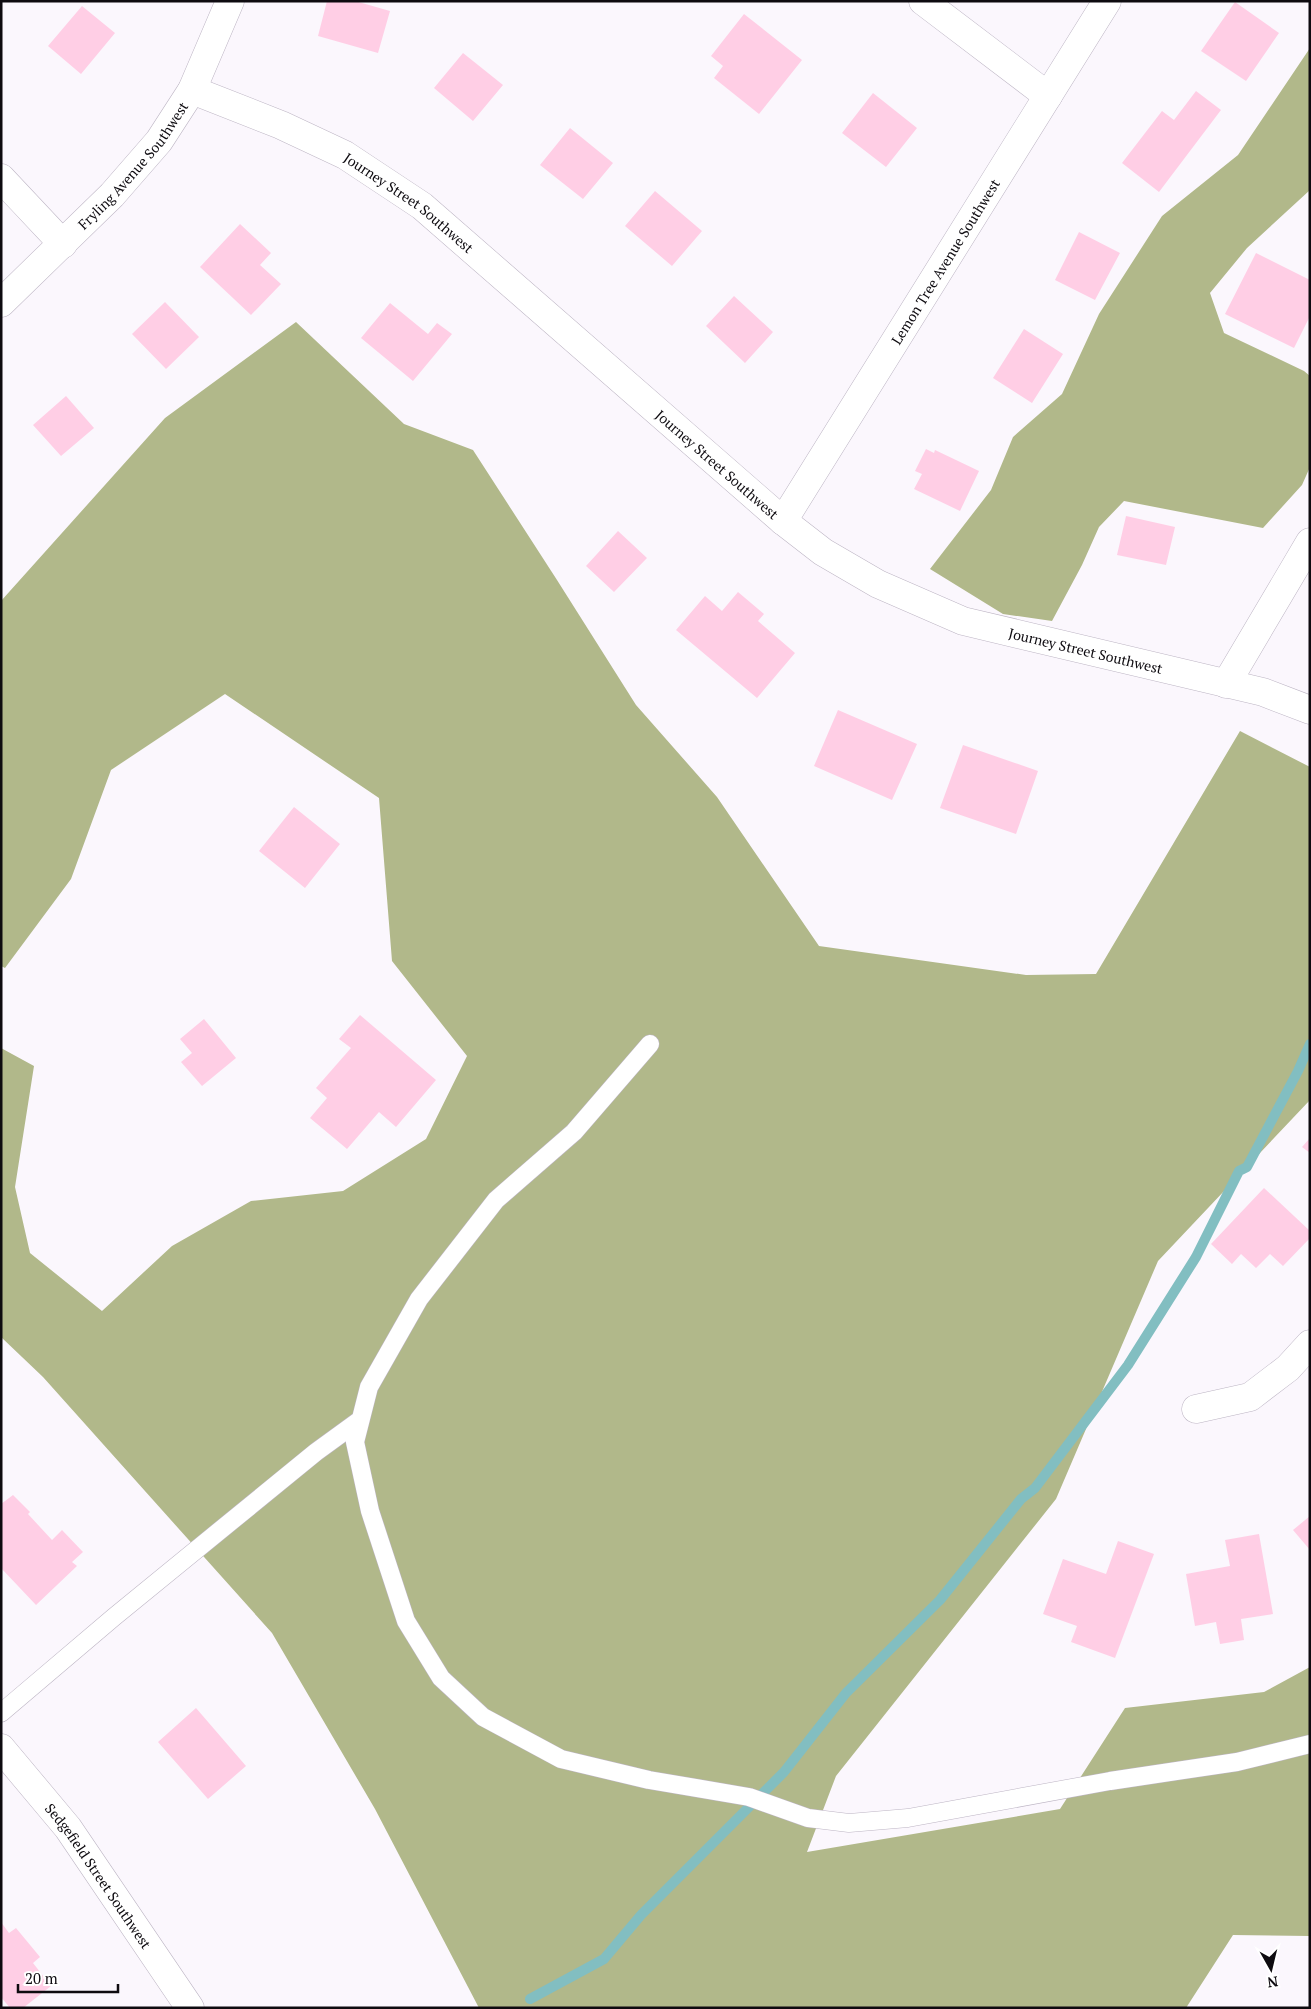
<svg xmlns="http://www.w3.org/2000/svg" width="1311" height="2009" viewBox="0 0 1311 2009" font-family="'PT Serif',serif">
  <rect width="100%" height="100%" fill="#fbf7fd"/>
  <!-- forest -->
  <path fill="#b1b88a" d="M1310 48V190L1247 248 1210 293 1224 333 1304 371 1310 376V467L1302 485 1263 528 1124 501 1099 527 1082 565 1052 621 1003 614 930 569 991 490 1013 437 1062 394 1099 314 1162 216 1238 155Z
    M296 322 404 424 473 450 557 580 636 705 717 797 819 946 1026 975 1096 974 1240 731 1310 767V1100L1158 1261 1056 1499 836 1776 807 1852 1060 1809 1125 1708 1264 1692 1310 1667V1936L1233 1935 1186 2008H479L375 1809 272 1633 43 1377 1 1337V1048L34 1066 15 1187 30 1253 102 1311 172 1246 251 1201 343 1191 426 1139 467 1056 392 961 379 798 225 694 111 770 71 879 5 968 1 966V601L165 418Z"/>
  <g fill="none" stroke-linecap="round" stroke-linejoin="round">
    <!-- stream -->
    <path stroke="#82bec1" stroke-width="10" d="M530 1999 604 1959 641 1915 784 1772 846 1693 940 1600 1021 1499 1035 1488 1128 1365 1196 1257 1239 1171 1247 1167 1298 1071 1310 1044"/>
  </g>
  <!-- building -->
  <path fill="#ffcee5" d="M327 1H355L390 11 378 53 318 36Z
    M1235 2 1279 33 1246 81 1201 51Z
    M82 6 115 33 81 74 48 46Z
    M744 14 802 60 759 114 714 78 723 66 711 56Z
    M463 53 503 85 473 121 434 88Z
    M1196 91 1221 110 1159 192 1122 163 1162 111 1174 120Z
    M873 93 917 128 886 167 842 133Z
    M570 128 613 163 583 199 540 165Z
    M655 191 702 231 672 266 625 226Z
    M240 224 271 253 260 265 281 284 251 315 200 267Z
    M1079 232 1120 253 1095 300 1055 280Z
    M1256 253 1310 280V316L1294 348 1225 314Z
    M734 296 773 332 745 363 706 326Z
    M165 302 199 337 166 369 132 334Z
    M390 303 428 334 437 323 452 334 413 381 361 338Z
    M1024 329 1063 354 1032 403 993 378Z
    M66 396 94 428 61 456 33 425Z
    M926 449 934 453 935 450 979 471 960 511 914 489 922 474 915 471Z
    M1126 516 1175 527 1166 565 1117 555Z
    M618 531 647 558 614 592 586 566Z
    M738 592 764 614 758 621 795 653 757 698 676 630 705 596 722 611Z
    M838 710 917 744 892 800 814 766Z
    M963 745 1038 771 1016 834 940 808Z
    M294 807 340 844 305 888 259 851Z
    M360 1015 436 1080 396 1127 379 1112 347 1149 310 1118 327 1098 316 1088 351 1048 339 1039Z
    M204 1019 236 1058 202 1086 181 1062 192 1053 180 1039Z
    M1310 1138V1153L1302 1147Z
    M1264 1188 1310 1231V1238L1283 1266 1270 1254 1256 1268 1241 1254 1232 1264 1211 1244Z
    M13 1495 30 1512 28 1514 52 1540 62 1530 83 1552 72 1562 77 1566 36 1605 1 1568V1504Z
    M1310 1516V1550L1293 1530Z
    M1259 1534 1273 1614 1241 1619 1244 1640 1220 1644 1216 1622 1195 1626 1186 1574 1230 1566 1225 1540Z
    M1118 1541 1154 1554 1115 1658 1071 1642 1077 1626 1043 1614 1063 1559 1106 1574Z
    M196 1708 246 1766 208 1799 158 1742Z
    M1 1922 9 1933 16 1928 40 1957 33 1963 51 1986 23 2008H10L1 1997Z"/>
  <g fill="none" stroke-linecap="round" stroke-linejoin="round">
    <!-- lane casing -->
    <g stroke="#bdb5c4" stroke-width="19">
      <path id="lane" d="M650 1044 574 1132 496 1200 419 1299 369 1387 355 1442 370 1511 406 1621 441 1678 483 1717 561 1759 649 1780 749 1797 808 1818 849 1823 908 1818 1110 1781 1237 1762 1310 1744
        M1 1713 114 1617 316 1452 360 1420"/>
    </g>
    <!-- street casing -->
    <g stroke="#bdb5c4" stroke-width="29">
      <g id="street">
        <path d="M923 1 1048 96"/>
        <path id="s1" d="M192 90 281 125 345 155 422 206 783 521 823 552 878 584 963 621 1263 692 1310 710"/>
        <path d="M1 178 63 244"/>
        <path id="s2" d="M1 303 112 195 159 141 192 90 230 1"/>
        <path id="s3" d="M783 521 1107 1"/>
        <path d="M1226 684 1310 542"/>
        <path d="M1196 1409 1250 1397 1288 1368 1310 1344"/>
        <path id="s4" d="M1 1748 68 1828 190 2008"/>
      </g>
    </g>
    <!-- lane -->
    <use href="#lane" stroke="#fff" stroke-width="18"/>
    <!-- street -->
    <use href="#street" stroke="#fff" stroke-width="28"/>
  </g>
  <g text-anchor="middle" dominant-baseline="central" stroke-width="4.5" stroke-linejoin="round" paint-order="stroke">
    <!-- street labels -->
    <g font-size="14" fill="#0e0b10" stroke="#fff">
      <text stroke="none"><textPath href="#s2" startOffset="191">Fryling Avenue Southwest</textPath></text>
      <text stroke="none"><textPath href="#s1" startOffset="246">Journey Street Southwest</textPath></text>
      <text stroke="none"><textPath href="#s3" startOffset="306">Lemon Tree Avenue Southwest</textPath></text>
      <text stroke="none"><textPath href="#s1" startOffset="651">Journey Street Southwest</textPath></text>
      <text stroke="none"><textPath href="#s1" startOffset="1071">Journey Street Southwest</textPath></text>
      <text stroke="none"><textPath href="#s4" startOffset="161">Sedgefield Street Southwest</textPath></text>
    </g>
  </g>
  <!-- border -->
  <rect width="1311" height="2009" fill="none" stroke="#0e0b10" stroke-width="5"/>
  <!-- north arrow -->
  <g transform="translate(1271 1969) rotate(172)" stroke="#ffffff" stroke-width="4" paint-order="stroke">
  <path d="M0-4L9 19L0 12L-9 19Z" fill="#0e0b10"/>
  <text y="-8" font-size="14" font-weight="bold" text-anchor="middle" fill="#0e0b10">N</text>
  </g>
  <!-- scale -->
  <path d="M18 1984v8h100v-8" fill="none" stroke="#0e0b10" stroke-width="2.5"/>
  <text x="25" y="1984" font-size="15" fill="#0e0b10" stroke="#ffffff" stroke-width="4" paint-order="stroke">20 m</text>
</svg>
